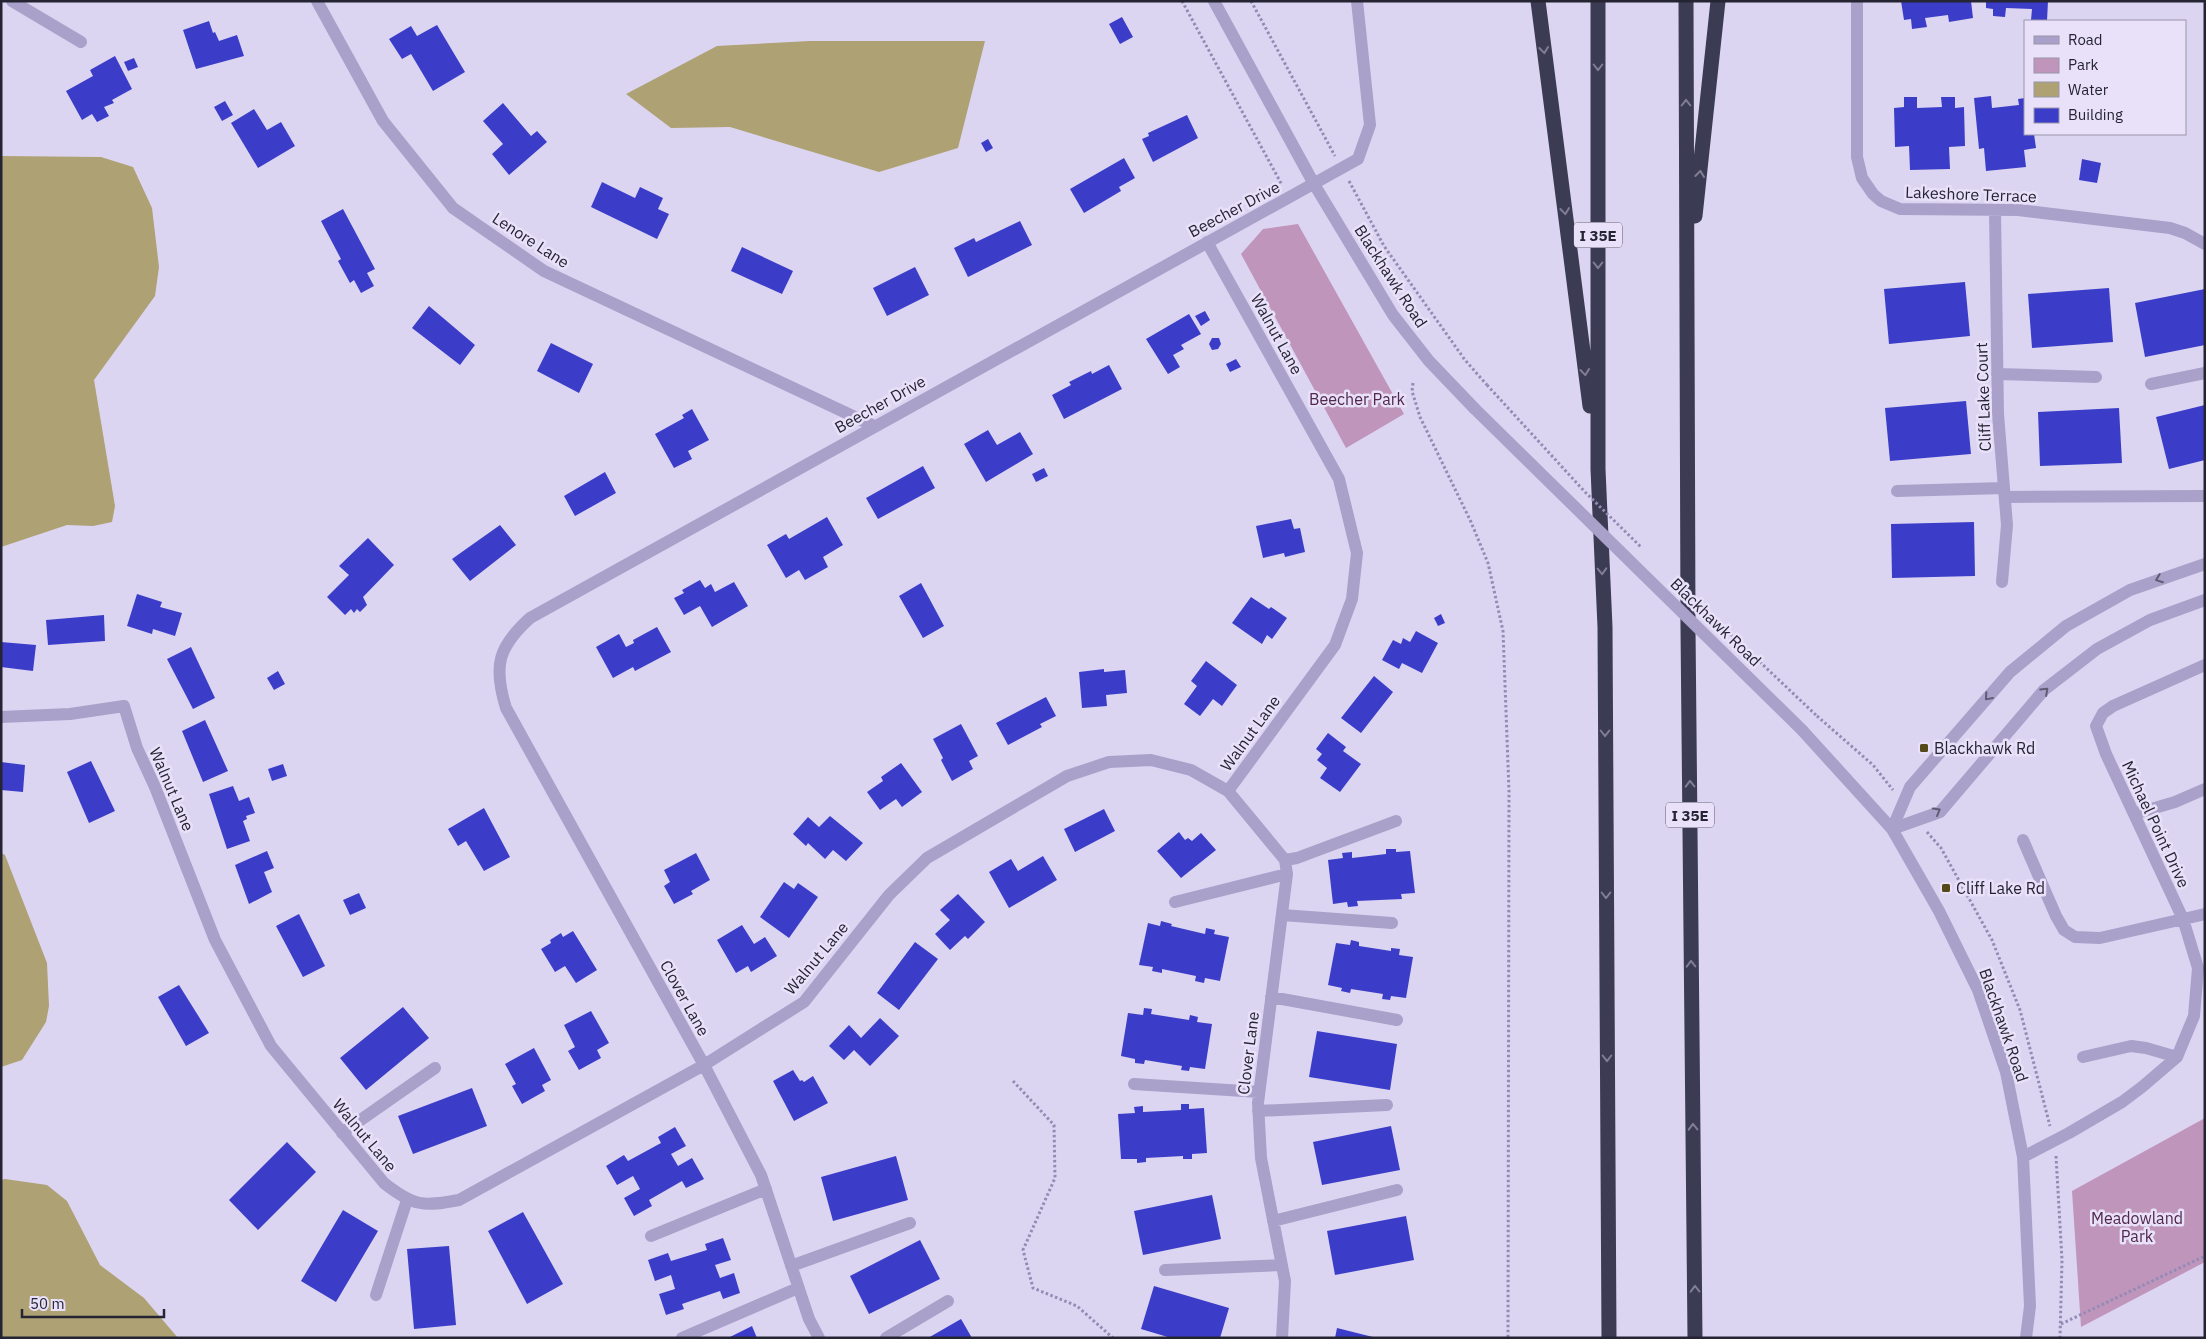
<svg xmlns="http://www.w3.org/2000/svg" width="2206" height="1339" viewBox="0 0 2206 1339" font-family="'IBM Plex Sans',sans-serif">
  <rect width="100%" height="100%" fill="#dcd5f1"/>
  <!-- green -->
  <path fill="#c095bc" d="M1298 224 1404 414 1346 448 1241 254 1263 229Z
    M2205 1118V1262L2081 1327 2072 1191Z"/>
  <!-- water -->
  <path fill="#aea174" d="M810 41H985L958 148 879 172 730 127 671 128 626 94 717 46Z
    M1 156 101 157 133 167 152 208 159 267 155 296 94 380 115 506 112 522 93 526 67 525 1 547Z
    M1 853 5 855 47 963 49 1006 46 1022 22 1060 1 1067Z
    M5 1179 47 1185 67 1201 100 1265 144 1298 178 1338H1V1180Z"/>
  <!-- building -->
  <path fill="#3b3dc9" d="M1901 1H1971L1973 18 1949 22 1948 15 1925 18 1927 27 1912 29 1911 19 1904 20Z
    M1986 1H2048L2047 21 2031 20 2032 9 2006 8 2005 17 1993 16V9L1986 8Z
    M1122 17 1133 37 1120 44 1109 24Z
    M209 21 213 33 215 32 219 41 237 35 244 56 196 69 183 30Z
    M437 25 465 72 433 91 411 54 402 59 389 39 411 26 417 36Z
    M115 56 132 89 112 100 114 103 104 107 109 116 97 122 92 114 82 120 66 91 93 76 90 70Z
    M134 58 138 67 128 71 124 62Z
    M1991 96 1992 108 2019 105 2018 99 2025 98V134H2034L2036 148 2024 150 2026 167 1986 171 1984 148 1979 149 1974 98Z
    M1904 97H1917V108L1942 107 1941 97H1955V108L1964 107 1965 146 1949 147 1950 169 1910 170 1909 146 1895 147 1894 108 1904 107Z
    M225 101 233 115 222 121 214 107Z
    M503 103 531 136 537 131 547 142 509 175 492 154 503 144 483 121Z
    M254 109 267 130 281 122 295 146 258 168 231 123Z
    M1187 115 1198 138 1153 162 1142 139 1149 136 1148 133Z
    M988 139 993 148 986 152 981 143Z
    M1124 158 1135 178 1119 187 1121 191 1084 213 1070 189Z
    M2082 159 2101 163 2097 183 2079 180Z
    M602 182 635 198 640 187 663 198 658 209 669 214 657 239 591 207Z
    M343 209 375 269 367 273 374 286 361 293 354 280 350 283 338 261 341 259 321 221Z
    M1020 221 1032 245 968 277 954 248 974 238 976 242Z
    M742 247 793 271 782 294 731 271Z
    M915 267 929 295 887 316 873 288Z
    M1965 282 1970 336 1889 344 1884 289Z
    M2109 288 2113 342 2032 348 2028 294Z
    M2205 289V345L2145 357 2135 303Z
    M429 306 475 345 460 365 412 328Z
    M1205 311 1210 320 1201 326 1195 316Z
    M1189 314 1201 334 1181 345 1184 349 1173 355 1180 367 1168 374 1146 339Z
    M1212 338H1219L1221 344 1218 349 1212 350 1209 344Z
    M551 343 593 364 579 393 537 371Z
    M1236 359 1241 367 1230 372 1226 364Z
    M1109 365 1122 389 1064 419 1052 395 1071 385 1069 382 1091 371 1092 374Z
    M1966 401 1971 454 1890 461 1885 408Z
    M2205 405V460L2169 469 2156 417Z
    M2119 408 2122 463 2040 466 2038 412Z
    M692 409 709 440 688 451 692 459 674 468 655 434 684 418 682 415Z
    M988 430 997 445 1020 432 1033 454 986 482 964 444Z
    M923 466 935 488 878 519 866 498Z
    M1044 468 1048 476 1036 482 1032 474Z
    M605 472 616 493 575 516 564 496Z
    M827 517 843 545 823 557 828 567 805 580 799 570 786 578 767 545 786 534 789 539Z
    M1291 519 1294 529 1300 528 1305 552 1285 557 1284 553 1263 558 1256 526Z
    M1974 522 1975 576 1892 578 1891 524Z
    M500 525 516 545 470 581 452 559Z
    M368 538 394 565 363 597 367 605 360 612 357 609 354 613 351 609 345 615 327 597 349 575 339 566Z
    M700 580 705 588 711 584 715 592 734 582 748 606 712 627 700 606 684 615 674 598 684 593 682 590Z
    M921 583 944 626 923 638 899 596Z
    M137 594 162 602 160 607 182 613 175 636 153 629 152 634 127 626Z
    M1251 597 1269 609 1271 607 1287 618 1272 639 1267 635 1262 644 1232 623Z
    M1441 614 1445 623 1438 626 1434 618Z
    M104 615 105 641 48 645 46 620Z
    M657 627 671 652 635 671 633 667 613 678 596 647 619 634 626 647 634 643 633 640Z
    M1416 631 1438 643 1422 673 1402 663 1399 669 1382 660 1393 640 1401 644 1403 638 1410 642Z
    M1 642 36 645 33 671 1 667Z
    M191 647 215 698 193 709 167 659Z
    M1206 661 1237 685 1222 706 1213 699 1200 716 1184 704 1197 686 1191 681Z
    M1104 669V672L1125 670 1127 693 1106 695 1107 706 1082 708 1079 672Z
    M278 671 285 684 274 690 267 678Z
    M1374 676 1393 692 1361 733 1341 718Z
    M1046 697 1056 716 1040 724 1042 727 1008 745 996 723Z
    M205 720 228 771 203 782 182 731Z
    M961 724 978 756 969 761 973 769 952 781 941 760 943 758 933 739Z
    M1328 733 1346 747 1343 751 1361 764 1340 792 1320 778 1327 768 1317 760 1322 754 1316 749Z
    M91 761 115 811 89 823 67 772Z
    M1 762 25 765 23 792 1 790Z
    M901 763 922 792 902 807 896 799 880 810 867 792 883 781 881 777Z
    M283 764 287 776 272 781 268 769Z
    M233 786 239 801 249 797 255 813 246 816 247 819 243 821 250 841 227 849 209 794Z
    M484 808 510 857 484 871 466 841 458 846 448 829Z
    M1104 809 1115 831 1075 852 1064 829Z
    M830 816 863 843 846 861 833 850 825 859 808 843 806 846 793 834 808 817 819 827Z
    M1179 832 1185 840 1188 838 1192 841 1201 833 1216 850 1181 878 1157 851Z
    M1386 849H1396V852L1410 851 1415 893 1401 894 1402 899 1357 901 1358 906 1348 907 1347 902 1333 904 1328 860 1343 858 1342 853 1352 852V858L1386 854Z
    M267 851 274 868 264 872 272 892 249 904 235 865Z
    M696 853 710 880 691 891 693 894 674 904 664 886 670 882 664 870Z
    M1043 856 1057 880 1009 908 989 872 1011 859 1018 871Z
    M784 882 794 889 798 883 818 897 789 938 760 917Z
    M359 893 366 908 350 915 343 900Z
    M958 894 985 922 968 939 965 936 950 950 935 934 950 920 940 910Z
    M299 914 325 966 303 977 276 926Z
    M1161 921 1172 924 1171 926 1205 934 1206 928 1215 930 1214 934 1229 937 1220 981 1205 978 1204 983 1195 981 1196 976 1162 969V973L1152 971 1153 967 1139 965 1148 923 1160 926Z
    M742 925 754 944 765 937 777 956 751 972 748 966 736 973 717 940Z
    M573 931 597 970 576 983 565 966 555 972 541 949 551 943 550 940 561 933 563 937Z
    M1351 940 1359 942V946L1391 951V948L1400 949 1399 955 1413 957 1406 998 1391 996 1390 1000 1382 999 1383 994 1351 989 1350 993 1341 991 1342 988 1328 985 1336 943 1350 945Z
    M915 942 938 959 899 1010 877 993Z
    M179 985 209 1033 186 1046 158 997Z
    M403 1007 429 1038 366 1090 340 1058Z
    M1144 1008 1152 1009 1151 1014 1189 1020 1190 1015 1198 1017 1197 1022 1212 1024 1205 1069 1190 1067 1189 1071 1181 1070 1182 1066 1145 1060 1144 1064 1135 1063V1059L1121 1056 1128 1013 1143 1015Z
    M591 1011 609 1043 597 1050 601 1058 579 1070 568 1051 575 1047 564 1025Z
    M880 1018 899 1036 870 1066 854 1050 844 1060 829 1046 849 1025 861 1038Z
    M1317 1031 1397 1044 1390 1090 1309 1077Z
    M534 1048 551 1080 542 1085 545 1091 522 1104 512 1086 516 1084 505 1064Z
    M793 1070 800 1081 802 1080 804 1082 813 1076 828 1103 794 1121 773 1081Z
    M472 1088 487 1126 413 1154 398 1116Z
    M1181 1104H1189V1109L1204 1108 1207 1153 1192 1154V1159H1183V1156L1146 1158V1162L1137 1163V1159H1121L1118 1114 1135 1113 1134 1107 1143 1106V1112L1181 1110Z
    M1391 1126 1400 1170 1322 1185 1313 1142Z
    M675 1127 686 1146 671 1154 678 1166 692 1158 704 1179 686 1188 682 1181 649 1200 652 1206 634 1216 624 1198 640 1189 633 1176 617 1185 606 1166 624 1155 628 1161 661 1143 658 1137Z
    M287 1142 316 1172 258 1230 229 1200Z
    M896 1156 908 1200 833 1221 821 1177Z
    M1212 1195 1221 1239 1143 1255 1134 1211Z
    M343 1210 378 1231 336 1302 301 1281Z
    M523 1212 563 1284 527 1304 488 1231Z
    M1406 1216 1414 1260 1335 1275 1327 1231Z
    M723 1238 731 1260 715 1265 720 1278 734 1273 740 1293 723 1299 720 1291 682 1304 684 1309 666 1315 659 1294 675 1289 671 1275 655 1281 648 1260 668 1253 671 1261 707 1250 705 1244Z
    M920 1240 940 1279 869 1314 850 1276Z
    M449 1246 456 1325 414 1329 407 1249Z
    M1154 1286 1229 1308 1220 1338H1171L1141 1329Z
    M961 1319 972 1338H928Z
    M752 1326 757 1338H728Z
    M1337 1328 1373 1337V1338H1335Z"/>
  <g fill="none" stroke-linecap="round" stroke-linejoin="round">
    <!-- path -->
    <path stroke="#928bb4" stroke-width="3" stroke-dasharray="2.5 2.5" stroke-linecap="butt" d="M1182 1 1282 185
      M1251 1 1335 156
      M1349 181 1384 246 1465 360 1487 385
      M1413 383 1412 391 1420 417 1471 522 1488 563 1503 631 1509 791 1508 1338
      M1817 716 1873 765 1893 790
      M1927 832 1941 848 1992 940 2020 1010 2050 1126
      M1013 1081 1054 1125 1055 1178 1023 1250 1033 1288 1077 1306 1113 1338
      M2056 1156 2062 1260 2060 1338
      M2061 1324 2205 1256"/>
    <!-- minor -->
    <path stroke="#a9a1c9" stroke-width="12" d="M12 1 81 42
      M317 1 383 121 453 208 544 271 874 426
      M1214 1 1314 184 1393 315 1429 361 1474 408
      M1857 1V157L1862 178 1873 194 1881 201 1900 209 2018 210 2170 228 2185 233 2205 244
      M1995 210 1998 414 2007 525 2002 582
      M1207 242 1339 479 1357 553 1352 599 1335 645 1228 791
      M1997 374 2096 377
      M2151 384 2205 373
      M1897 491 2004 488
      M2005 497 2205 496
      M1 717 70 714 124 706 137 748 155 787 215 940 271 1046 384 1183C413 1206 423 1207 459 1200L704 1065 804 1002 889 895 927 858 1067 776 1109 762 1151 760 1191 770 1228 791 1285 860 1287 874 1258 1103 1261 1158 1285 1281 1282 1338
      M1802 730 1892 829 1939 911 1978 990 2006 1072 2023 1157 2030 1306 2026 1338
      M2134 814 2175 802 2205 789
      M1892 829 1910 787 2010 672 2066 626 2130 590 2205 564
      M1892 829 1940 812 2044 690 2097 649 2150 620 2205 600
      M2023 840 2056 916 2064 930 2075 937 2100 938 2205 914
      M1285 860 1297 858 1396 821
      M1175 902 1287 874
      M1282 915 1392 923
      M1271 997 1397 1020
      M2083 1057 2131 1046 2146 1048 2177 1057
      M1134 1084 1259 1092
      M1258 1111 1387 1105
      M342 1133 435 1068
      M2023 1157 2069 1133 2122 1102 2142 1087 2177 1057 2194 1016 2198 968 2183 919 2106 754 2096 726 2103 713 2113 706 2205 665
      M1273 1221 1397 1190
      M651 1236 766 1189
      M791 1266 910 1223
      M1165 1270 1282 1265
      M376 1295 407 1200
      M682 1338 798 1288
      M819 1338 809 1319 761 1175 704 1065 506 708C493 666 498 647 530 618L1358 159 1370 125 1357 1
      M886 1338 948 1301"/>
    <!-- highway -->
    <path stroke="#3c3b54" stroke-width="15" d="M1538 1 1590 406
      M1598 1V469L1605 627 1609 1338
      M1686 1 1688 628 1695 1338
      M1695 216 1718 1"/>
    <!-- path-bridge -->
    <path stroke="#928bb4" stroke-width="3" stroke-dasharray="2.5 2.5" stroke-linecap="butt" d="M1487 385 1585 492 1642 548
      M1687 593 1817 716"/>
    <!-- minor-bridge -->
    <path stroke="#a9a1c9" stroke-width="12" d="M1474 408 1802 730"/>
  </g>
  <!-- one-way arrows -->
  <defs><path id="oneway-chevron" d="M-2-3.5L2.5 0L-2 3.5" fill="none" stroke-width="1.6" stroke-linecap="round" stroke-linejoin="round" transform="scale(1.25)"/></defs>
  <g stroke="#817d96">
    <use href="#oneway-chevron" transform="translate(1544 50) rotate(83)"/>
    <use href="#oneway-chevron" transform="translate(1598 67) rotate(90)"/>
    <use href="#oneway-chevron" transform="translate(1686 103) rotate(-90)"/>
    <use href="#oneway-chevron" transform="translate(1700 174) rotate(-84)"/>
    <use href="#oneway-chevron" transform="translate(1565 211) rotate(83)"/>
    <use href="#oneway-chevron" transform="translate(1598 265) rotate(90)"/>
    <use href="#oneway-chevron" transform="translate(1585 372) rotate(83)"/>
    <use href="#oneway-chevron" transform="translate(1602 571) rotate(88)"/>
    <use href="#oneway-chevron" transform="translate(1605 733) rotate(90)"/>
    <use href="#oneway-chevron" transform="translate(1690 784) rotate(-91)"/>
    <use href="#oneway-chevron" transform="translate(1606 895) rotate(90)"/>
    <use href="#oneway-chevron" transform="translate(1691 964) rotate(-91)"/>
    <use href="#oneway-chevron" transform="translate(1607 1058) rotate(90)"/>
    <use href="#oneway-chevron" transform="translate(1693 1127) rotate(-91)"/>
    <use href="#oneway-chevron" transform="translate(1695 1289) rotate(-91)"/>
  </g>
  <g stroke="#605c76">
    <use href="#oneway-chevron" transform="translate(2159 579) rotate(159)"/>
    <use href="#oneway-chevron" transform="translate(2045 691) rotate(-43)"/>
    <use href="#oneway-chevron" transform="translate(1988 697) rotate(131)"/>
    <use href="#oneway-chevron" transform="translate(1937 811) rotate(-30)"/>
  </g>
  <!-- markers -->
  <g fill="#554919" stroke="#e8e1f9" stroke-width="2">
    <rect x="1919" y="743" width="10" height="10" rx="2.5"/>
    <rect x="1941" y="883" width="10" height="10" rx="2.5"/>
  </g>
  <g text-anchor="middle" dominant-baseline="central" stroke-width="5" stroke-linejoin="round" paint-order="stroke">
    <!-- shield labels -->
    <g fill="#e8e1f9" stroke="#605d6e" stroke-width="1">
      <rect x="1574" y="222.5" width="48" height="25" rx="4"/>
      <rect x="1666" y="802.5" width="48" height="25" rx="4"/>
    </g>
    <g font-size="15" font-weight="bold" fill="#252433">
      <text x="1598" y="235">I 35E</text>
      <text x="1690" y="815">I 35E</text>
    </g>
    <!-- street labels -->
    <g font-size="16" fill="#252433" stroke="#e8e1f9">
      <text transform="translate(1971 194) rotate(2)">Lakeshore Terrace</text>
      <text transform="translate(1234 209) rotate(-28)">Beecher Drive</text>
      <text transform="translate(531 240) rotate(33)">Lenore Lane</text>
      <text transform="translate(1391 276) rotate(57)">Blackhawk Road</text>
      <text transform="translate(1277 334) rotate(61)">Walnut Lane</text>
      <text transform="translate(1983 397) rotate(-92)">Cliff Lake Court</text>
      <text transform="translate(880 404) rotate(-29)">Beecher Drive</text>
      <text transform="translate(1716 622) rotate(44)">Blackhawk Road</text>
      <text transform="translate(1250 733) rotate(-54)">Walnut Lane</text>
      <text transform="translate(172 789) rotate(67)">Walnut Lane</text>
      <text transform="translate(2156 824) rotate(65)">Michael Point Drive</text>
      <text transform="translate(816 958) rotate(-50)">Walnut Lane</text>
      <text transform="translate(685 998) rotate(61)">Clover Lane</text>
      <text transform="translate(2004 1025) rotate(71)">Blackhawk Road</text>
      <text transform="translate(1248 1053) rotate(-83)">Clover Lane</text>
      <text transform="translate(365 1135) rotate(50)">Walnut Lane</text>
    </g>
    <!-- park labels -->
    <g font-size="16" fill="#51274d" stroke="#e8e1f9">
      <text x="1357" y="399">Beecher Park</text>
      <text x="2137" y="1218">Meadowland<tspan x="2137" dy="18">Park</tspan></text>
    </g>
    <!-- poi labels -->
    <g font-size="16" fill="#252433" stroke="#e8e1f9" text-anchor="start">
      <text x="1934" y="748">Blackhawk Rd</text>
      <text x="1956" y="888">Cliff Lake Rd</text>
    </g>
  </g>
  <!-- border -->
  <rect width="2206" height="1339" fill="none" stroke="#252433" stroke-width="5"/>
  <!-- legend -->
  <rect x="2024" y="20" width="162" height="115" fill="#e8e1f9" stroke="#9a95aa"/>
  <rect x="2034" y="36" width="25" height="8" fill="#a9a1c9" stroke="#9a95aa"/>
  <text x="2068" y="45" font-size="15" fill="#252433">Road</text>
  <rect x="2034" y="58" width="25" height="15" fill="#c095bc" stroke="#9a95aa"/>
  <text x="2068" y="70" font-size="15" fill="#252433">Park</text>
  <rect x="2034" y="82" width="25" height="15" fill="#aea174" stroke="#9a95aa"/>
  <text x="2068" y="95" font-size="15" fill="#252433">Water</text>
  <rect x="2034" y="108" width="25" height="15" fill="#3b3dc9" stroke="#9a95aa"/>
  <text x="2068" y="120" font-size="15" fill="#252433">Building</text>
  <!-- scale -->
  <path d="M22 1309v8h142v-8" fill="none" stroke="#252433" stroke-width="2.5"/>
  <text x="30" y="1309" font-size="15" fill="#252433" stroke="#e8e1f9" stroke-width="4" paint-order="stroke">50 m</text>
</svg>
